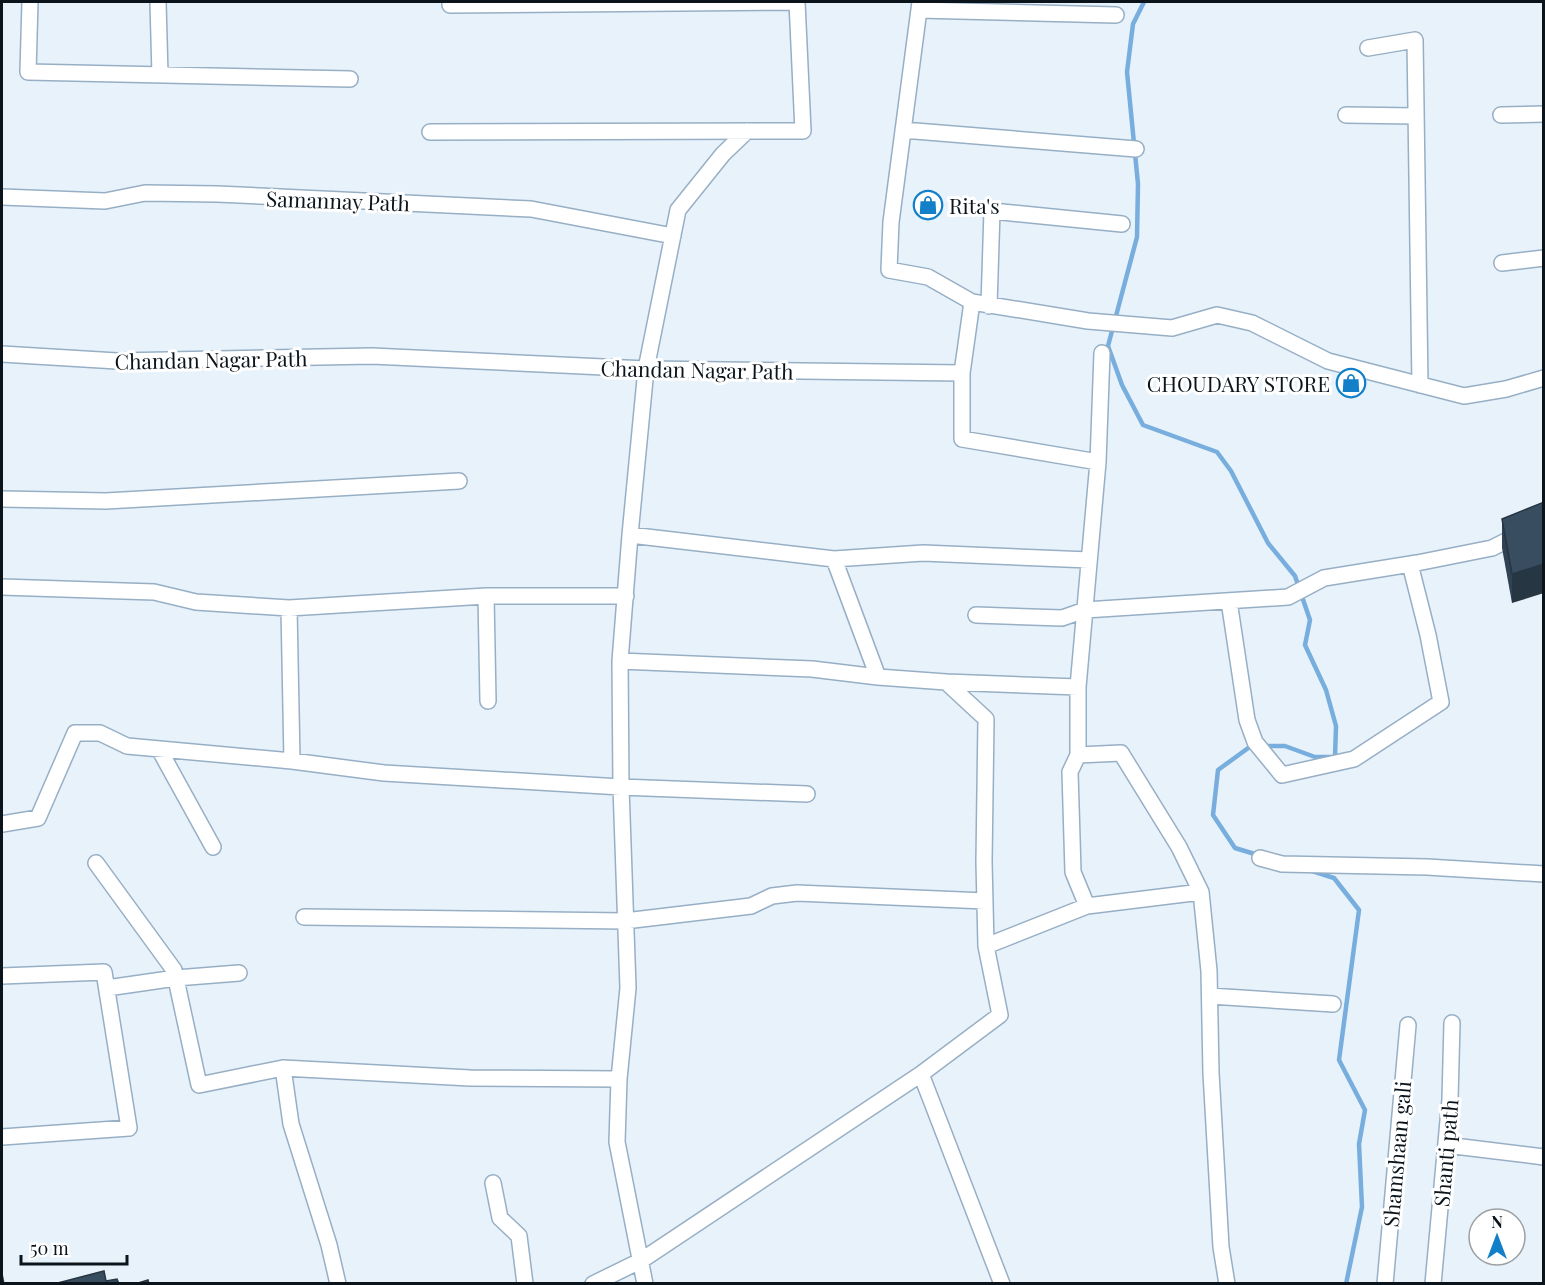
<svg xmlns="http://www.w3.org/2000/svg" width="1545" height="1285" viewBox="0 0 1545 1285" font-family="'Playfair Display',serif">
  <rect width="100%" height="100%" fill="#e8f2fb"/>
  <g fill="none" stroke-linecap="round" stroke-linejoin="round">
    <!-- stream -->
    <path stroke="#78aedd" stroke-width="4.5" d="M1144 2 1133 24 1127 72 1138 184 1137 237 1108 346 1122 385 1143 425 1217 452 1231 471 1268 543 1295 576 1310 620 1305 645 1326 690 1336 726 1335 757H1315L1285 746H1263
      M1255 746H1251L1218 770 1213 815 1235 848 1258 855
      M1309 870 1334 878 1359 910 1339 1060 1365 1110 1359 1144 1362 1207 1346 1284"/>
    <!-- street casing -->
    <g stroke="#97afc5" stroke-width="18">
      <path id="street" d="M30 2 28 72 350 79
        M158 2 160 75
        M450 2V5L790 2
        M920 2 891 222 889 270 928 277 972 302 1088 321 1172 328 1217 315 1252 323 1328 361 1464 396 1506 389 1544 378
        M919 10 1116 15
        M1368 48 1415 40 1420 385
        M1346 115 1416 116
        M1501 115 1544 114
        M903 130 1136 149
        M430 132 803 131 797 2
        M2 197 105 201 145 193 217 194 531 209 673 236
        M1502 263 1544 258
        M989 306 992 211 1122 224
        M2 354 117 361 372 356 646 369 962 373V439L1098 462 1078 687
        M962 373 972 302
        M1098 462 1102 353
        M2 499 106 501 459 481
        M630 535 834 559 923 553 1089 560
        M834 559 878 677
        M2 587 154 592 196 602 289 608 486 596H626
        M486 596 488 701
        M1229 601 1247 720 1255 742 1282 775 1354 759 1441 702 1428 635 1410 564
        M289 608 292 761
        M976 615 1062 618 1085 610 1288 597 1324 578 1417 563 1492 548 1544 522
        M946 682 1078 687V755L1121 753 1179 847 1201 892 1209 971 1211 1073 1221 1247 1227 1284
        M159 749 213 847
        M1078 755 1070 772 1073 872 1087 906
        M2 824 38 818 75 733H100L127 746 292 761 384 773 621 787 807 794
        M1260 858 1282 864 1427 867 1544 874
        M96 863 174 970 199 1085 283 1068 470 1078 619 1079
        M304 917 625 921 751 906 772 896 797 893 985 901
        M986 946 1087 906 1201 892
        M2 976 104 972 129 1128 2 1137
        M107 988 176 978 239 973
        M1210 996 1333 1004
        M283 1068 291 1124 329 1245 338 1284
        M921 1074 1002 1284
        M1446 1145 1544 1157
        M493 1183 500 1218 519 1236 525 1284
        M593 1284 642 1260 921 1074 1000 1015 986 946 984 862 986 719 946 682 878 677 812 669 620 661
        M645 1284 617 1142 619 1079 628 988 621 787 620 661 630 535 646 369 678 210 723 154 747 131
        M1385 1284 1408 1025
        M1433 1284 1450 1099 1452 1023"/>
    </g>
    <!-- street -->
    <use href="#street" stroke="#fff" stroke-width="15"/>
  </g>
  <!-- wall -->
  <path fill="#304253" d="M1544 502 1512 603 1502 548V519Z"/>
  <!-- shaded-wall -->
  <path fill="#273643" d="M1544 564V593L1512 603V574Z"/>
  <!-- building -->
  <path fill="#384d60" stroke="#273643" stroke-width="1.5" d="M1544 502V564L1512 574 1502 519Z
    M104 1271 106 1281 117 1279 119 1284H54Z
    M2 1274 4 1284H2Z
    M148 1280 149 1284H135Z"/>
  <!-- icons -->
  <defs>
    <g id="shop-ring" transform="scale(1.5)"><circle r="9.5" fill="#fff" stroke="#1180c9" stroke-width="1.5"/><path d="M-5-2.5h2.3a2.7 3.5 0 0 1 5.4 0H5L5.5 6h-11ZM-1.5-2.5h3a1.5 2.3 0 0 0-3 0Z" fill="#1180c9"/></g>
  </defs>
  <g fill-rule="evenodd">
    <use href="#shop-ring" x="928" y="205"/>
    <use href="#shop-ring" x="1351" y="383"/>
  </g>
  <g text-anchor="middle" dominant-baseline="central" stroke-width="6" stroke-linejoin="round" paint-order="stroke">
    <!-- street labels -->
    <g font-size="21" fill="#0b141b" stroke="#fff">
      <text transform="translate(338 200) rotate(2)">Samannay Path</text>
      <text transform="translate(211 359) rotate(-1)">Chandan Nagar Path</text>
      <text transform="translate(697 369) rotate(1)">Chandan Nagar Path</text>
      <text transform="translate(1445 1153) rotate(-85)">Shanti path</text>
      <text transform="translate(1396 1154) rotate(-85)">Shamshaan gali</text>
    </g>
    <!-- poi labels -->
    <g font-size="21" fill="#0b141b" stroke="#fff" text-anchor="start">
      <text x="949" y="205">Rita's</text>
      <text x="1330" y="383" text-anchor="end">CHOUDARY STORE</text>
    </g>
  </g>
  <!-- border -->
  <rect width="1545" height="1285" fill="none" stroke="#0b141b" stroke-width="6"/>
  <!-- north arrow -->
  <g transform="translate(1497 1237)"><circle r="28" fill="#ffffff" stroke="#9da1a4" stroke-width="1.5"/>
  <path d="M0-4.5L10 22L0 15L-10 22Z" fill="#1180c9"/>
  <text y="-9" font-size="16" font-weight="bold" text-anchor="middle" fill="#0b141b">N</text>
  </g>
  <!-- scale -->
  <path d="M21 1255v9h106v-9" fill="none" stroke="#0b141b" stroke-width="3"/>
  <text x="30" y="1255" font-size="18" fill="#0b141b" stroke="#ffffff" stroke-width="4.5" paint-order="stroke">50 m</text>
</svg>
